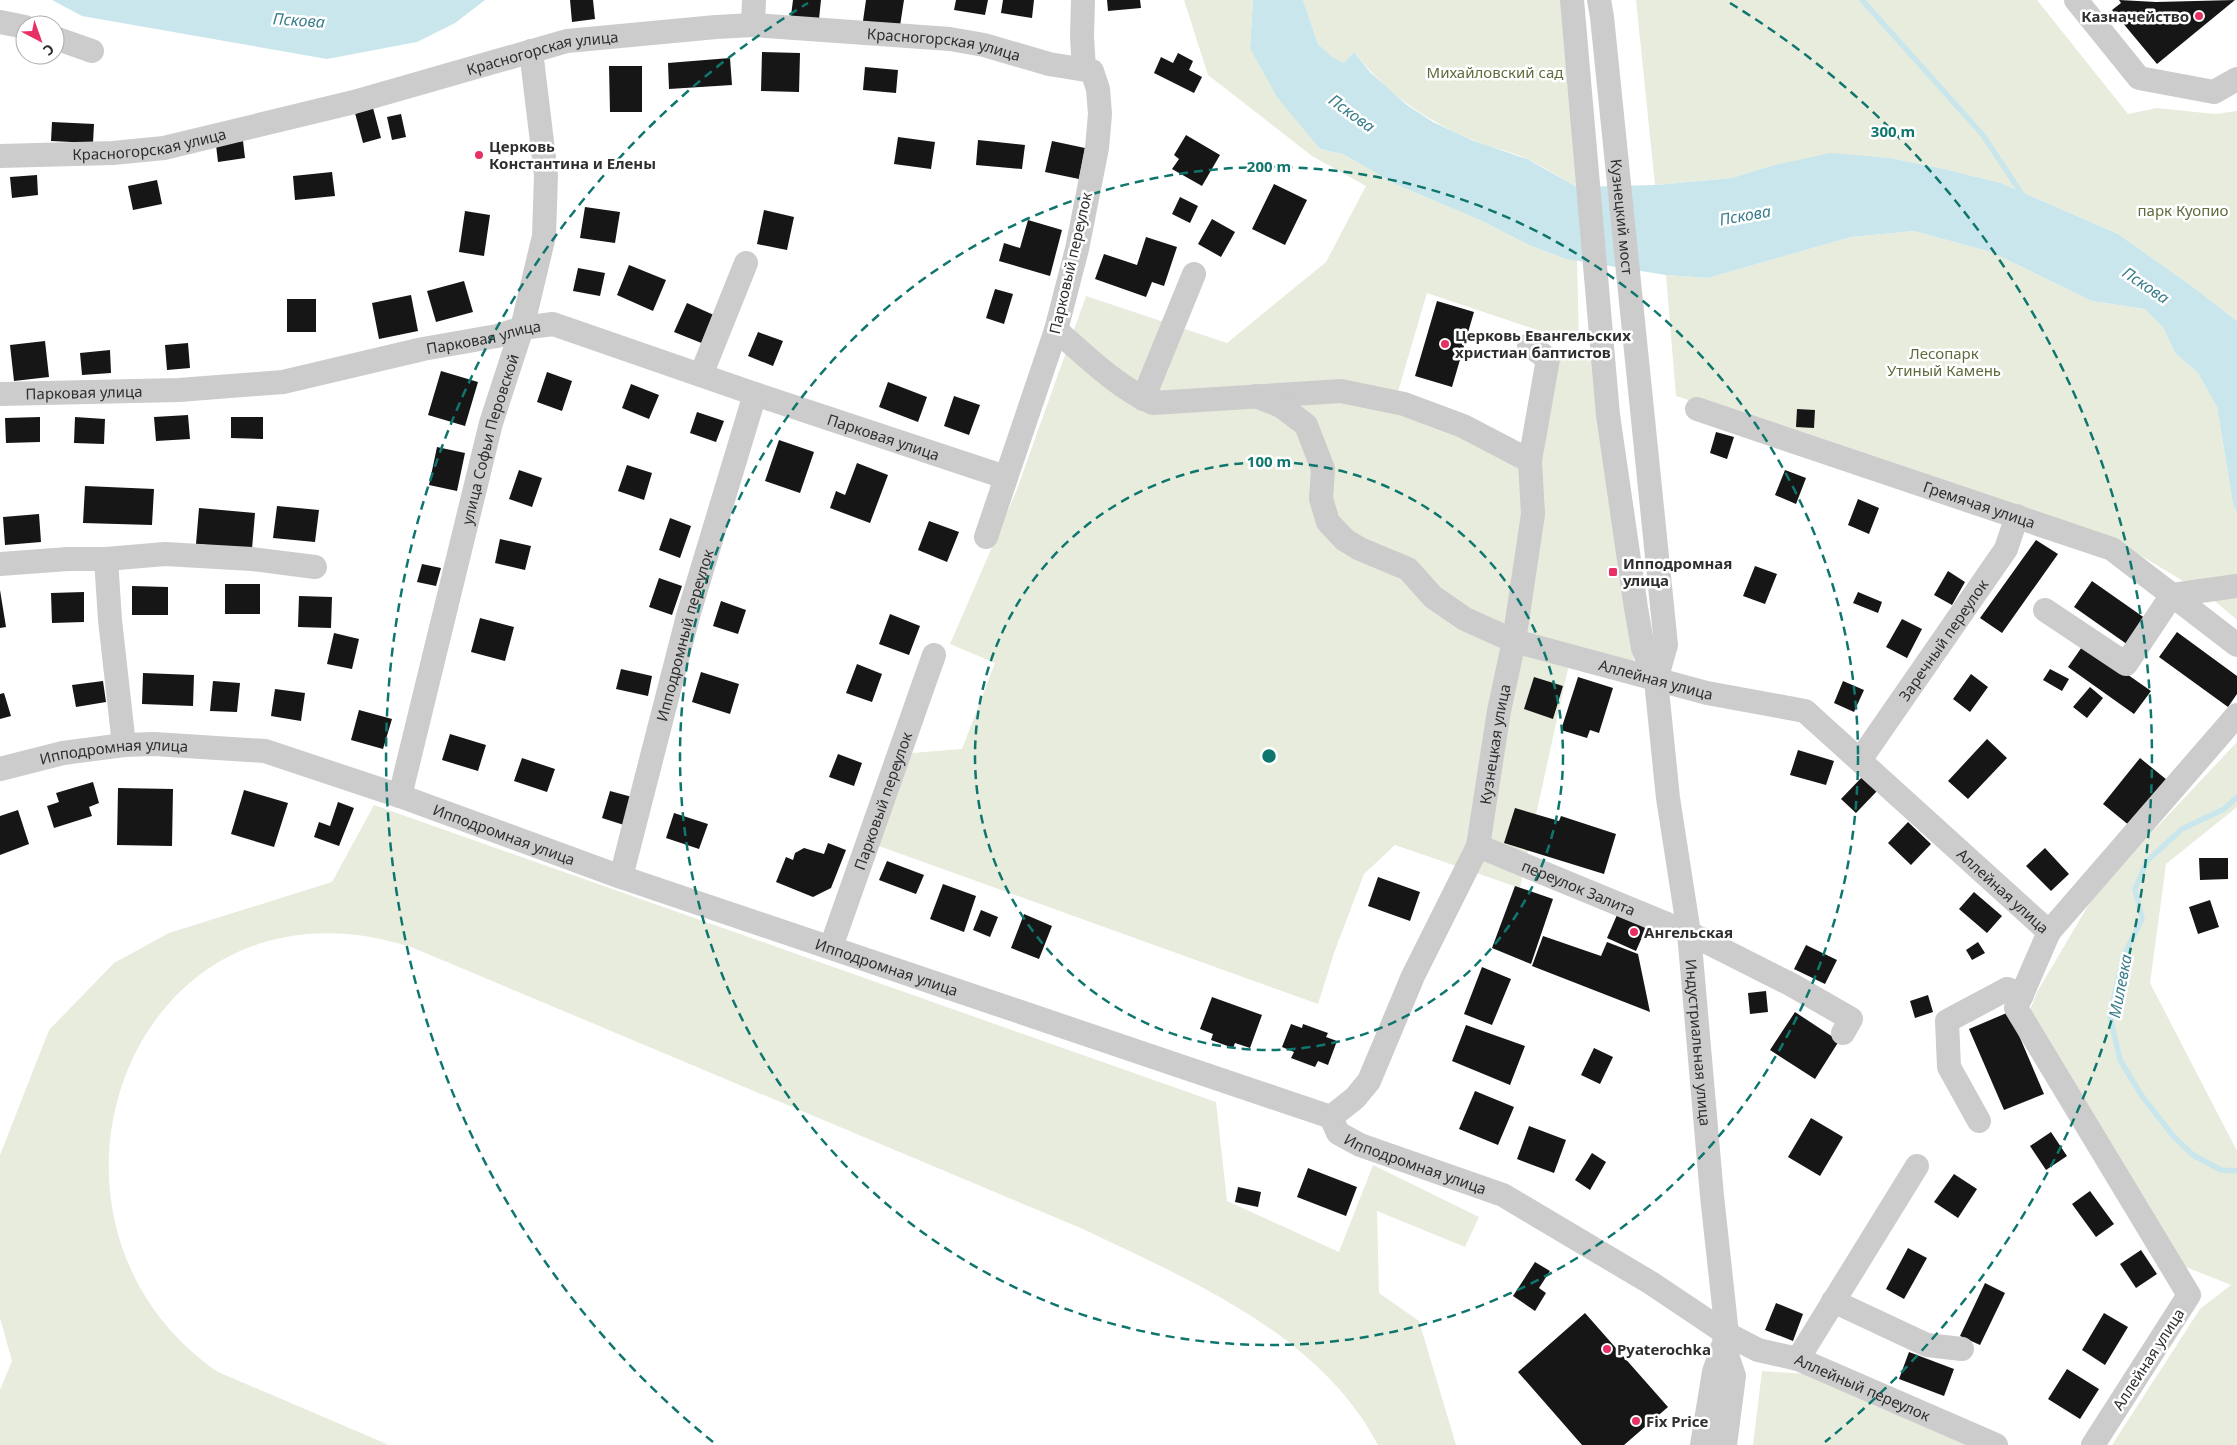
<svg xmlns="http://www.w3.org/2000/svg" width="2237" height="1445" viewBox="0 0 2237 1445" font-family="'Noto Sans',sans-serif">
  <rect width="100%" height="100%" fill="#fff"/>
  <!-- green -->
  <path fill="#e8ecdd" d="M1184 0H1253L1250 48 1294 116 1320 149 1343 154 1395 184 1482 221 1529 245 1566 259 1577 258 1579 344 1427 293 1392 412 1543 457 1557 351 1592 358 1635 668 1571 655 1520 888 1395 845 1364 874 1334 953 1318 1004 876 845 912 753 962 749 995 663 950 644 1016 492 1086 296 1227 343 1326 262 1366 186 1312 156 1208 75Z
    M1303 0H1561L1577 187C1561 178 1544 167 1527 159 1510 151 1490 148 1473 140 1423 119 1388 94 1354 52L1344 63 1331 56 1318 44Z
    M1636 0H2037L2128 114 2157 108 2215 114 2237 111V321L2189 284 2118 234 2001 183 1944 169 1890 158 1867 157 1771 166 1732 178 1655 185Z
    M1914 231 1991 252 2092 301 2145 309 2164 329 2175 353 2198 373 2217 407 2233 504 2237 513V620L2210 597 2118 542 1676 396 1666 275 1708 278 1851 237Z
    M2237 742V807L2166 864 2150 983 2237 1151V1445H2112L2200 1309 2231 1285 2181 1265 2030 1010 2037 992 2105 877 2156 828Z
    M374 805 1216 1102 1227 1201 1339 1252 1373 1165 1479 1217 1465 1247 1377 1211 1379 1293 1419 1321 1456 1445H1378C1319 1333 1191 1281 1083 1229L411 947C131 858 0 1222 218 1372L389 1445H0V1390L12 1361 0 1318V1155L49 1030 114 963 169 933 332 882Z
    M1762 1371 1807 1374 1975 1445H1753Z"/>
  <!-- water -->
  <path fill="#c9e6ec" d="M52 0H485L455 23 417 42 327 59 82 16Z
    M1253 0H1303L1318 44 1331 56 1344 63 1354 52 1370 72 1407 105 1433 122 1474 141 1527 159 1577 187 1655 185 1732 178 1771 166 1830 153 1890 158 1944 169 2001 183 2118 234 2189 284 2237 321V513L2233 504 2217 407 2198 373 2175 353 2164 329 2145 309 2092 301 1991 252 1914 231 1851 237 1708 278 1666 275 1566 259 1529 245 1482 221 1395 184 1343 154 1320 149 1277 97 1250 48Z"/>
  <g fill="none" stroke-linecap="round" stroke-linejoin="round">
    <!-- stream -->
    <path stroke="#c9e6ec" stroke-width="5.5" d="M1862 0 1982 134 2024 197
      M2237 797 2224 809 2182 829 2147 861 2135 889 2142 919 2123 957 2110 1016 2120 1060 2142 1096 2174 1137 2193 1155 2221 1170 2237 1171"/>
  </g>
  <!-- building -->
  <path fill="#161616" d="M570 0H593L595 19 572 22Z
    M793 0H821L819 19 791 16Z
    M866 0H904L900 26 863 21Z
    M956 0H988L985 15 954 10Z
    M1003 0H1034L1032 18 1001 13Z
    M1107 0H1140L1141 8 1108 11Z
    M2119 0 2156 2 2235 0 2157 64 2112 10 2121 3Z
    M762 52 800 53 799 92 761 91Z
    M1178 53 1193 61 1189 70 1202 77 1194 93 1154 73 1161 57 1173 63Z
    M730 58 732 85 669 89 668 63Z
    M609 66H642V112H610Z
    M865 67 898 70 896 93 863 90Z
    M373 108 381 138 363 143 355 113Z
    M401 114 406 137 392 140 387 117Z
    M52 122 94 124 93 143 51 141Z
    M1186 135 1220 155 1202 186 1172 169 1179 159 1174 155Z
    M898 137 935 142 931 169 894 164Z
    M978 140 1025 145 1022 169 976 165Z
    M243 141 245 158 218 162 216 145Z
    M1052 141 1085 148 1079 179 1045 172Z
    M332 172 335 196 295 200 293 176Z
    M37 175 38 195 12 198 10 177Z
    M157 180 162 204 133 210 128 186Z
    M1274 184 1307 200 1285 245 1252 229Z
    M1180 197 1198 206 1190 223 1172 214Z
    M585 207 620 212 615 243 580 238Z
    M764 210 794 217 787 250 757 244Z
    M465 211 490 215 484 256 459 252Z
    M1212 219 1235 232 1221 257 1198 244Z
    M1028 220 1062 230 1050 276 999 261 1004 243 1020 248Z
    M1146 237 1177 247 1164 286 1152 282 1146 297 1095 279 1104 254 1137 265Z
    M629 265 666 280 653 311 617 295Z
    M578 268 605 273 600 296 573 291Z
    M464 281 473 312 436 322 427 291Z
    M995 289 1013 294 1004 324 986 318Z
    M411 295 418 331 379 339 372 303Z
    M287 299H316V332H287Z
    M1437 301 1474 312 1452 387 1415 376Z
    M687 303 716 316 704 344 674 332Z
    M758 332 783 341 773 366 748 356Z
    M45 341 49 377 14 381 10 345Z
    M188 343 190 368 167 370 165 345Z
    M110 350 111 373 82 375 80 353Z
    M441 371 478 382 465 426 428 415Z
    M547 372 572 381 562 411 537 402Z
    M888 382 927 397 918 422 879 407Z
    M631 384 659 395 649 419 622 408Z
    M954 396 980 405 969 435 944 426Z
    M1797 409 1815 410 1814 428 1796 427Z
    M697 412 724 421 716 442 690 433Z
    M188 415 190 439 156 441 154 417Z
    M40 417V442L6 443 5 418Z
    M75 417 105 419 104 444 74 443Z
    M231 417H263V439L231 438Z
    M1716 432 1734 437 1727 459 1710 453Z
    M779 440 814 452 800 493 765 481Z
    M437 447 465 453 457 491 429 485Z
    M857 463 888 475 870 523 830 508 836 491 845 495Z
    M627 465 652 473 644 500 618 491Z
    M519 470 542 478 532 507 509 499Z
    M1785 470 1806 478 1796 504 1775 495Z
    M85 486 154 489 152 525 83 523Z
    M1858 499 1879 508 1869 534 1848 525Z
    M277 506 319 510 315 542 273 538Z
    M199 508 255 513 252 549 196 544Z
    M39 514 41 542 5 545 3 517Z
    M670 518 691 526 680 558 659 550Z
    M929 521 959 532 947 562 918 550Z
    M500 539 531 546 525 570 495 563Z
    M2036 540 2058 554 2002 633 1980 618Z
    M422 564 441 568 436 586 417 582Z
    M1755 566 1777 574 1765 604 1743 596Z
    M1948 571 1965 582 1952 605 1934 595Z
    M659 578 682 586 672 615 649 607Z
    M2092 581 2149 621 2131 647 2074 607Z
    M225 584H260V614H225Z
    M132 586 168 587V615H132Z
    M0 590 6 627 0 628Z
    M84 592V622L52 623 51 593Z
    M1858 592 1882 602 1878 613 1853 603Z
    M299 596 332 597 331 628 298 627Z
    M721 601 746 610 738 634 713 626Z
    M890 614 920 626 909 655 879 644Z
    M480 618 514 627 505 661 471 652Z
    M1902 619 1922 629 1907 658 1886 647Z
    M2177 632 2237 676V694L2228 707 2159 657Z
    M334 633 359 639 352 669 327 664Z
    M2084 644 2151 691 2134 714 2068 667Z
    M857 664 882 674 872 702 846 693Z
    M621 669 652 676 648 696 616 689Z
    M2050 669 2069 679 2062 691 2043 680Z
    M701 672 739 684 730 714 692 702Z
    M143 673 194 675 193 706 142 704Z
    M1971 674 1988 687 1970 712 1953 699Z
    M1534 677 1563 686 1553 719 1524 709Z
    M1578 677 1613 688 1599 733 1590 730 1587 738 1561 730Z
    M103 681 106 702 76 707 72 685Z
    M213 681 240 683 237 712 210 711Z
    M1843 681 1864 690 1854 712 1834 703Z
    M2090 687 2103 698 2087 718 2073 707Z
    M275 689 305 693 301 721 271 716Z
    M4 693 11 716 0 719V694Z
    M359 710 392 719 383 749 351 740Z
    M450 734 486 745 478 771 442 760Z
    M1987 739 2007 758 1968 799 1948 781Z
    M1798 750 1834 761 1826 785 1790 775Z
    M838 754 862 763 854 786 829 777Z
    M522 758 555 769 547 792 514 781Z
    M2140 758 2167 780 2130 826 2103 804Z
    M1863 776 1878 790 1856 813 1841 799Z
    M93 782 99 803 89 807 92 816 54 828 47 806 59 802 56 793Z
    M118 788 173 789 172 846 117 845Z
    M244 790 288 803 274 847 231 834Z
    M610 791 632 797 624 825 602 818Z
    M338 802 354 808 339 846 314 837 319 822 330 826Z
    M1515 808 1559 821 1561 816 1616 834 1604 874 1504 843Z
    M18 810 29 844 0 855V816Z
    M674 813 708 824 699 849 666 838Z
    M1908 822 1931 844 1911 865 1888 843Z
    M828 843 846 850 831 888 813 897 776 882 786 857 793 860 795 853 804 848 824 854Z
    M2045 848 2069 874 2051 891 2026 866Z
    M2199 858H2228V879L2200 880Z
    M887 861 924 875 916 894 879 880Z
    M1378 877 1420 892 1410 921 1368 906Z
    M943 884 976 896 964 932 930 919Z
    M1515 886 1553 899 1531 964 1492 948Z
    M1974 892 2002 916 1987 933 1959 909Z
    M2210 900 2219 927 2198 934 2189 907Z
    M981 910 998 917 990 937 973 930Z
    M1024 914 1052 926 1039 959 1011 948Z
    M1617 915 1646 928 1636 951 1607 938Z
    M1543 936 1601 956 1607 942 1638 954 1650 1012 1532 966Z
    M1978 942 1985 953 1972 960 1966 950Z
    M1806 945 1837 960 1825 984 1794 969Z
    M1482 967 1511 979 1492 1025 1464 1014Z
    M1766 991 1768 1012 1750 1014 1748 993Z
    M1928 995 1933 1012 1915 1018 1910 1001Z
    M1212 997 1262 1015 1250 1048 1235 1043 1233 1048 1211 1040 1213 1034 1200 1029Z
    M1795 1012 1839 1041 1815 1079 1770 1050Z
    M2009 1012 2044 1094 2004 1110 1969 1029Z
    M1291 1024 1302 1028 1303 1024 1328 1033 1326 1037 1337 1041 1328 1065 1318 1061 1315 1067 1291 1058 1294 1052 1282 1047Z
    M1466 1025 1525 1046 1510 1085 1452 1061Z
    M1594 1048 1613 1057 1600 1084 1581 1075Z
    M1475 1091 1514 1107 1498 1145 1459 1129Z
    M1811 1118 1843 1137 1820 1176 1788 1157Z
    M1529 1126 1566 1140 1554 1173 1517 1159Z
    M2051 1132 2067 1156 2046 1170 2030 1146Z
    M1592 1153 1606 1162 1590 1190 1575 1180Z
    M1308 1168 1357 1187 1346 1216 1297 1197Z
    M1954 1174 1977 1189 1958 1218 1934 1202Z
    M1238 1187 1261 1192 1258 1207 1235 1202Z
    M2090 1191 2114 1224 2096 1237 2072 1204Z
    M1908 1248 1927 1258 1904 1299 1886 1289Z
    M2141 1250 2157 1274 2136 1288 2120 1264Z
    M1535 1262 1550 1271 1539 1288 1546 1293 1535 1311 1513 1296Z
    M1985 1283 2005 1293 1980 1345 1960 1336Z
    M1776 1303 1803 1314 1793 1341 1765 1330Z
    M1585 1313 1668 1407 1624 1445H1582L1518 1372Z
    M2104 1313 2128 1327 2105 1365 2082 1350Z
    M1909 1352 1954 1369 1944 1396 1899 1379Z
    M2067 1369 2099 1389 2080 1419 2048 1399Z"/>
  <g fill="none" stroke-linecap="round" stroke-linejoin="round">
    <!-- minor -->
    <g stroke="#ccc" stroke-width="24">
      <path d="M1083 0 1082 37 1084 69"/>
      <path id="s1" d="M1572 0 1608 415 1636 608 1643 648 1656 680 1668 798 1689 933 1712 1196 1727 1334 1714 1372 1702 1445"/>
      <path id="s2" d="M1599 0 1602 17 1666 645 1656 680"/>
      <path d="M2076 0 2139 78 2214 92 2237 79"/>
      <path d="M0 22 25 27"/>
      <path d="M753 25 754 0"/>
      <path d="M55 38 92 51"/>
      <path id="s3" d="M0 156 113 153 164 148 354 102 567 41 716 27 753 25 950 39 984 45 1049 64 1092 71 1098 89 1100 114 1097 148 1077 249 1056 330 986 537"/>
      <path d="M1056 330C1085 355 1118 388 1153 403L1341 391 1404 404 1463 426 1530 461"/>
      <path d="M701 375 746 263"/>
      <path id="s4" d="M0 394 179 390 283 382 423 349 497 336 522 328 553 324 755 394 1005 477"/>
      <path id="s5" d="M1256 396 1281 406 1306 425 1323 469 1321 499 1328 522 1345 540 1360 549 1408 569 1433 597 1465 619 1514 641 1707 693 1805 711 2049 932 2016 1008 2189 1295 2093 1445"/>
      <path d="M1143 399 1194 274"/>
      <path id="s6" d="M1697 409 2112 549 2237 645"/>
      <path d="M106 559 165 554 252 559 315 567"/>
      <path d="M0 564 68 559H106L110 620 124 745"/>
      <path d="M2045 610 2126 664 2172 595 2237 586"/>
      <path id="s7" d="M1860 760 2006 549 2017 516"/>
      <path id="s8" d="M0 769 63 753 124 745 154 744 265 751 400 796 621 877 1331 1117 1338 1133 1360 1145 1503 1195 1651 1283 1727 1334 1758 1350 1798 1359 1996 1445"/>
      <path id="s9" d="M400 796 491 423 522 328 544 236 546 175 531 51"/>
      <path id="s10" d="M1478 846 1689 933 1792 985 1851 1019 1843 1033"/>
      <path id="s11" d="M621 877 688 616 755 394"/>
      <path d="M2049 932 2237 715"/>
      <path id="s12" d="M831 947 934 655"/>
      <path id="s13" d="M1331 1117 1355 1098 1369 1081 1413 976 1478 846 1499 711 1514 641 1533 514 1530 461 1548 359 1529 345"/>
      <path d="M1979 1121 1949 1067 1947 1021 2007 989 2022 995"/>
      <path d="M1833 1301 1927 1345 1962 1349"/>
      <path d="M1724 1346 1734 1376 1725 1445"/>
      <path d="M1798 1359 1917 1166"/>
    </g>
  </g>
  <!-- distance rings -->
  <g fill="none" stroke="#0f766e" stroke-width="2.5" stroke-dasharray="9 6">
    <circle cx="1269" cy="756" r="294"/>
    <circle cx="1269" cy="756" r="589"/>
    <path d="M713 1442A883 883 0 0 1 808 3M1730 3A883 883 0 0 1 1825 1442"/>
  </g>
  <!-- markers -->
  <g fill="#e73063" stroke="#fff" stroke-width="2">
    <circle cx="2199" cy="16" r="5"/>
    <circle cx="479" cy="155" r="5"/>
    <circle cx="1445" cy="344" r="5"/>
    <rect x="1608" y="567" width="10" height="10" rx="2.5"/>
    <circle cx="1634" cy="932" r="5"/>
    <circle cx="1607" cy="1349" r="5"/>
    <circle cx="1636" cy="1421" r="5"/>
  </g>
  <g text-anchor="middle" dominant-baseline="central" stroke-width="5" stroke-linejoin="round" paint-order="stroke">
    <!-- poi labels -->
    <g font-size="15" font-weight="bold" fill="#2f2f2f" stroke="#fff" text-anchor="start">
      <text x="2189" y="16" text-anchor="end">Казначейство</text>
      <text x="489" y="146">Церковь<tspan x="489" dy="17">Константина и Елены</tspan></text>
      <text x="1455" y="335">Церковь Евангельских<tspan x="1455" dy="17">христиан баптистов</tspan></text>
      <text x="1623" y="563">Ипподромная<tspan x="1623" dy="17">улица</tspan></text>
      <text x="1644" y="932">Ангельская</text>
      <text x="1617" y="1349">Pyaterochka</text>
      <text x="1646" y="1421">Fix Price</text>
    </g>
    <!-- street labels -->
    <g font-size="15" fill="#2f2f2f" stroke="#fff">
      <text stroke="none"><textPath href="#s3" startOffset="960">Красногорская улица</textPath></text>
      <text stroke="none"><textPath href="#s3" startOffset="555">Красногорская улица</textPath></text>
      <text stroke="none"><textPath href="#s3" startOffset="150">Красногорская улица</textPath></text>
      <text stroke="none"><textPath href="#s2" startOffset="218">Кузнецкий мост</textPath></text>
      <text transform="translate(1070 263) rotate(-77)">Парковый переулок</text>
      <text stroke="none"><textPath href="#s4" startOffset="489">Парковая улица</textPath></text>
      <text stroke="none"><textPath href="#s4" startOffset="84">Парковая улица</textPath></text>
      <text stroke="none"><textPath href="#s4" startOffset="909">Парковая улица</textPath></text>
      <text stroke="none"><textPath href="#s9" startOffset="368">улица Софьи Перовской</textPath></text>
      <text stroke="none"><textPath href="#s6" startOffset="298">Гремячая улица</textPath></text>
      <text stroke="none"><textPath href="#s11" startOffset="250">Ипподромный переулок</textPath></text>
      <text stroke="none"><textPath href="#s7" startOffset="146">Заречный переулок</textPath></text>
      <text stroke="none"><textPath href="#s5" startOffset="531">Аллейная улица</textPath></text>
      <text stroke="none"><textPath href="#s13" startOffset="415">Кузнецкая улица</textPath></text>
      <text stroke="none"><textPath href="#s8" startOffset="116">Ипподромная улица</textPath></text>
      <text stroke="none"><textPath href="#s12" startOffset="155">Парковый переулок</textPath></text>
      <text stroke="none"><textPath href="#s8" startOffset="521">Ипподромная улица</textPath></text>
      <text stroke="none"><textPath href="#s10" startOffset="109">переулок Залита</textPath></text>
      <text stroke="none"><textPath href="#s5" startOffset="951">Аллейная улица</textPath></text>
      <text stroke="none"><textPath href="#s8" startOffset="926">Ипподромная улица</textPath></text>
      <text stroke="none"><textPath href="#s1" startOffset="1052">Индустриальная улица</textPath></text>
      <text stroke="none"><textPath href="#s8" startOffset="1496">Ипподромная улица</textPath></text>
      <text transform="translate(2148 1359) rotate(-57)">Аллейная улица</text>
      <text stroke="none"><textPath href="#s8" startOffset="1999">Аллейный переулок</textPath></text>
    </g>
    <!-- park labels -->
    <g font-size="15" fill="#5c6c3c" stroke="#fff">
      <text x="1495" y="72">Михайловский сад</text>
      <text x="2183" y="210">парк Куопио</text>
      <text x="1944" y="353">Лесопарк<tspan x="1944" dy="17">Утиный Камень</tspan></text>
    </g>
    <!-- water labels -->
    <g font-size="16" font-style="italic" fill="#3a7d8c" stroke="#fff">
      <text transform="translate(299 20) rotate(4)">Пскова</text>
      <text transform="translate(1352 113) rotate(36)">Пскова</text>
      <text transform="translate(1745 215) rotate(-10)">Пскова</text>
      <text transform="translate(2146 285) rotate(34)">Пскова</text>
      <text transform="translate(2120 986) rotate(-79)">Милевка</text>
    </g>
  </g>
  <circle cx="1269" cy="756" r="8" fill="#0f766e" stroke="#fff" stroke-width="2.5"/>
  <g font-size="15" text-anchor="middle" font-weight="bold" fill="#0f766e" stroke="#fff" stroke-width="5" stroke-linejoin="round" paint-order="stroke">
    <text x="1893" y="137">300 m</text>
    <text x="1269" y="172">200 m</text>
    <text x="1269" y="467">100 m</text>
  </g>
  <!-- north arrow -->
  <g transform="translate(40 40) rotate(139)"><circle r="24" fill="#ffffff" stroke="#acacac"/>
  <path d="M0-4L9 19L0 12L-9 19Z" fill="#e73063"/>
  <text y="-8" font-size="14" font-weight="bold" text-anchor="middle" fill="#2f2f2f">С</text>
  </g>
</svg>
